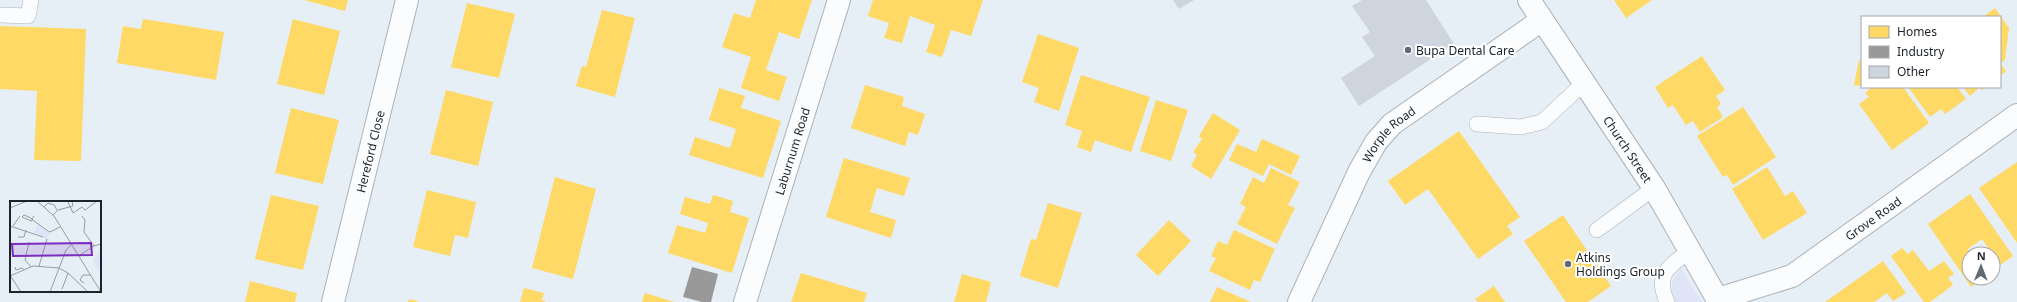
<svg xmlns="http://www.w3.org/2000/svg" width="2017" height="302" viewBox="0 0 2017 302" font-family="'Noto Sans',sans-serif">
  <rect width="100%" height="100%" fill="#e6eef6"/>
  <!-- green -->
  <path fill="#dfe4f7" d="M1681 269 1702 302H1675C1669 287 1671 281 1681 269Z"/>
  <!-- homes -->
  <path fill="#ffd966" d="M304 0H348L345 11Z
    M756 0H812L799 39 779 32 766 70 787 77 779 101 741 88 751 57 722 47 734 13 750 18Z
    M873 0H983L971 36 951 30 942 57 926 52 935 25 921 20 910 16 902 43 884 38 889 23 868 16Z
    M1614 0H1652L1626 18Z
    M467 3 515 14 499 78 451 67Z
    M1995 8 2009 28 2005 60 2000 63 2006 71 2000 76V17H1983Z
    M602 10 635 18 615 97 576 86 582 66 586 67Z
    M143 19 224 32 216 80 117 63 123 26 141 29Z
    M293 19 340 31 324 95 277 84Z
    M0 26 86 29 81 161 34 160 37 91 0 89Z
    M1038 34 1079 48 1059 111 1034 102 1039 88 1022 82Z
    M1702 56 1725 90 1716 96 1721 104 1717 107 1723 117 1700 132 1693 121 1686 125 1673 105 1668 108 1655 87Z
    M1859 60 1862 61V86L1854 85Z
    M1081 75 1150 97 1131 152 1095 140 1091 152 1077 147 1082 131 1065 125Z
    M865 85 904 97 902 106 925 114 918 135 909 132 905 146 851 128Z
    M1870 87H1903L1929 123 1892 150 1859 104 1869 97 1865 93 1871 88Z
    M1908 87H1957L1966 99 1945 114 1941 109 1930 117Z
    M1963 87H1985L1982 90 1980 87 1970 96Z
    M719 88 745 96 741 108 781 121 763 178 689 155 695 137 730 148 736 129 709 120Z
    M446 90 493 102 478 166 430 154Z
    M1156 100 1188 110 1171 161 1140 151Z
    M1743 107 1776 157 1733 185 1727 175 1723 177 1697 136Z
    M291 108 339 120 323 184 275 173Z
    M1213 113 1240 130 1211 179 1191 166 1197 155 1193 152 1202 139 1199 136Z
    M1459 131 1520 217 1507 226 1513 234 1478 259 1428 189 1405 205 1388 181Z
    M1262 139 1300 156 1291 175 1269 164 1263 176 1229 160 1237 144 1256 152Z
    M844 158 910 178 904 196 877 188 870 212 896 220 891 238 826 217Z
    M2017 162V243L1979 188Z
    M1767 167 1785 196 1793 191 1807 213 1763 240 1732 189Z
    M1271 168 1300 182 1288 205 1295 208 1277 244 1237 224 1246 207 1240 204 1253 177 1264 183Z
    M555 177 596 189 573 279 532 268Z
    M427 190 476 202 468 238 455 235 450 256 413 247Z
    M1970 194 2013 256 2000 265 1982 239 1968 249 1971 254H1969V278H1983L1971 287 1928 224Z
    M271 195 319 206 303 270 255 259Z
    M713 195 733 201 730 212 749 218 732 273 668 253 677 225 705 233 708 223 680 214 685 197 710 204Z
    M1048 203 1082 213 1058 288 1020 276 1031 239 1036 240Z
    M1563 215 1611 286 1588 302H1566L1524 241Z
    M1169 220 1191 241 1158 276 1136 255Z
    M1234 230 1275 249 1260 282 1254 280 1250 290 1209 271 1216 258 1211 256 1218 241 1227 245Z
    M1902 248 1908 254 1913 250 1929 271 1944 261 1954 274 1948 278 1953 285 1930 302H1924L1891 256Z
    M1883 261 1906 293 1893 301 1887 293 1874 302H1825Z
    M801 273 867 293 864 302H791Z
    M962 274 991 282 986 302H954Z
    M250 281 297 293 295 302H245Z
    M1494 286 1505 302H1478L1475 299Z
    M1217 287 1251 302H1210Z
    M524 288 544 293 542 300 546 302H520Z
    M645 293 674 302H642Z
    M409 299 420 302H408Z"/>
  <!-- industry -->
  <path fill="#999" d="M692 267 718 274 711 302H702L683 297Z"/>
  <!-- building -->
  <path fill="#ced5de" d="M1173 0H1194L1179 9Z
    M1362 0H1426L1454 44 1359 106 1341 78 1375 56 1362 37 1370 32 1352 6Z"/>
  <g fill="none" stroke-linecap="round" stroke-linejoin="round">
    <!-- service casing -->
    <g stroke="#abb2b8" stroke-width="16">
      <path id="service" d="M0 15 28 16 31 0
        M1477 124 1521 127 1542 122 1584 83
        M1597 230 1654 188
        M1667 302C1654 273 1670 266 1691 250"/>
    </g>
    <!-- minor casing -->
    <g stroke="#abb2b8" stroke-width="24">
      <g id="minor">
        <path id="s1" d="M1718 299 1792 276 2017 115"/>
        <path id="s2" d="M333 302 407 0"/>
        <path id="s3" d="M745 302 839 0"/>
        <path id="s4" d="M1299 302 1359 172 1376 142 1392 124 1542 20"/>
      </g>
    </g>
    <!-- secondary casing -->
    <g stroke="#abb2b8" stroke-width="24">
      <g id="secondary">
        <path id="s5" d="M1529 0 1654 188 1719 302"/>
      </g>
    </g>
    <!-- service -->
    <use href="#service" stroke="#fbfcfe" stroke-width="15"/>
    <!-- minor -->
    <use href="#minor" stroke="#fbfcfe" stroke-width="22"/>
    <!-- secondary -->
    <use href="#secondary" stroke="#fbfcfe" stroke-width="22"/>
  </g>
  <!-- markers -->
  <g fill="#636a71" stroke="#fff" stroke-width="1.5">
    <circle cx="1408" cy="50" r="4"/>
    <circle cx="1568" cy="264" r="4"/>
  </g>
  <g text-anchor="middle" dominant-baseline="central" stroke-width="4" stroke-linejoin="round" paint-order="stroke">
    <!-- poi labels -->
    <g font-size="12" fill="#1c2329" stroke="#fff" text-anchor="start">
      <text x="1416" y="50">Bupa Dental Care</text>
      <text x="1576" y="257">Atkins<tspan x="1576" dy="14">Holdings Group</tspan></text>
    </g>
    <!-- street labels -->
    <g font-size="12" fill="#1c2329" stroke="#fff">
      <text stroke="none"><textPath href="#s4" startOffset="192">Worple Road</textPath></text>
      <text stroke="none"><textPath href="#s5" startOffset="179">Church Street</textPath></text>
      <text stroke="none"><textPath href="#s2" startOffset="155">Hereford Close</textPath></text>
      <text stroke="none"><textPath href="#s3" startOffset="158">Laburnum Road</textPath></text>
      <text stroke="none"><textPath href="#s1" startOffset="177">Grove Road</textPath></text>
    </g>
  </g>
  <!-- overview -->
  <g transform="translate(10 201)">
    <rect width="91" height="91" fill="#e6eef6"/>
    <path d="M28 23 40 32 37 39 24 31ZM91 47V69L88 70 83 60Z" fill="#dfe4f7"/>
    <path fill="none" stroke="#959da4" stroke-width="1" d="M27 0 44 15 91 91M61 0 58 1 63 12 72 6 75 9 87 0M34 6 38 2 44 4 47 9M0 7 17 0M43 14 48 9 63 5 62 0M24 15 22 18V20H21L12 16 14 14 19 16 22 18 24 20 38 30 40 31 50 26M72 15 75 19 74 31 84 45M0 25 33 36M3 25 10 15M8 36H14L16 29M19 41 15 59 21 66M70 54 84 45 91 43M29 65 37 38M5 66 6 69 12 67 14 69M0 74 11 91M0 75 23 65 49 67 58 72 78 91M74 82 70 79 73 74H80M52 88 58 72M40 91 56 49 62 43"/>
    <path fill="#7b2cbf" fill-opacity="0.15" stroke="#7b2cbf" stroke-width="2" d="M81 42 82 54 3 55 2 43Z"/>
    <rect width="91" height="91" fill="none" stroke="#1c2329" stroke-width="2"/>
  </g>
  <!-- legend -->
  <rect x="1861" y="16" width="140" height="72" fill="#ffffff" stroke="#a4a7a9"/>
  <rect x="1869" y="26" width="20" height="12" fill="#ffd966" stroke="#a4a7a9"/>
  <text x="1897" y="36" font-size="12" fill="#1c2329">Homes</text>
  <rect x="1869" y="46" width="20" height="12" fill="#999999" stroke="#a4a7a9"/>
  <text x="1897" y="56" font-size="12" fill="#1c2329">Industry</text>
  <rect x="1869" y="66" width="20" height="12" fill="#ced5de" stroke="#a4a7a9"/>
  <text x="1897" y="76" font-size="12" fill="#1c2329">Other</text>
  <!-- north arrow -->
  <g transform="translate(1981 266) rotate(1)"><circle r="19" fill="#ffffff" stroke="#a4a7a9"/>
  <path d="M0-3L7 15L0 10L-7 15Z" fill="#636a71"/>
  <text y="-6" font-size="11" font-weight="bold" text-anchor="middle" fill="#1c2329">N</text>
  </g>
</svg>
